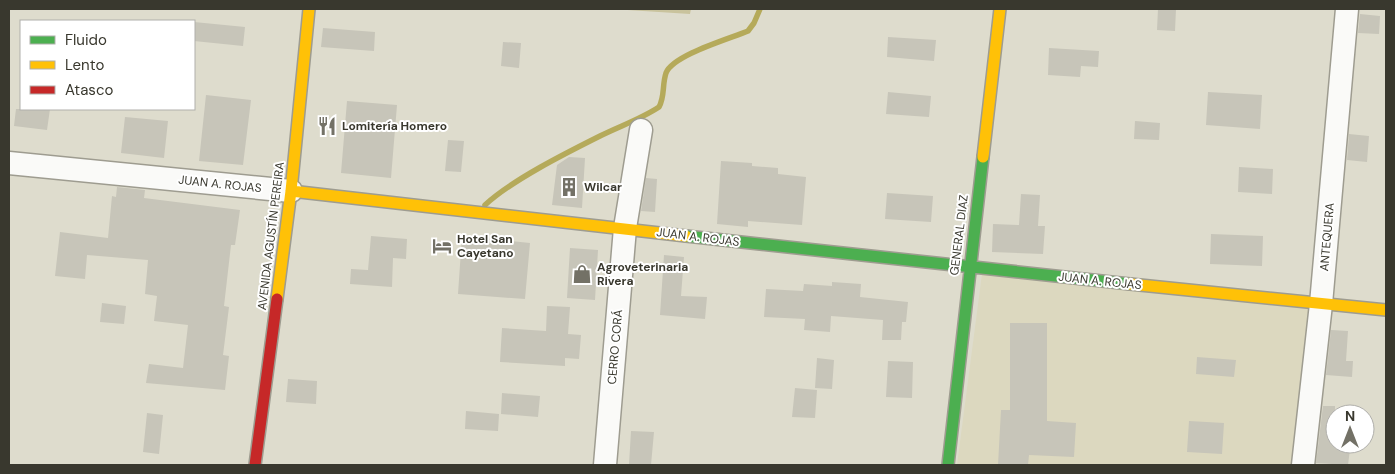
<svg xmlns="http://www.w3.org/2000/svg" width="1395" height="474" viewBox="0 0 1395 474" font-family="'DM Sans',sans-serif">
  <rect width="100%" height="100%" fill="#dedccd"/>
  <!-- built -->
  <path fill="#dcd8bf" d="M982 274 1314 309 1296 465H957Z"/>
  <!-- green -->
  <path fill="#c9c39d" d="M612 9H691L690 14Z"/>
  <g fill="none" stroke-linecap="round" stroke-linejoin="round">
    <!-- stream -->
    <path stroke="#b5aa5a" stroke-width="5.5" d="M485 205C512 180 566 153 600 136 620 126 641 119 659 107 665 96 662 85 666 73 673 55 729 39 748 31L754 23 760 9"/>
  </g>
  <!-- building -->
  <path fill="#c7c5b9" d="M1158 9H1176L1175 31 1157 30Z
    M1360 14 1380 16 1379 34 1358 33Z
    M194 22 245 27 243 46 194 41Z
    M323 28 375 32 374 51 321 47Z
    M888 37 936 40 934 61 887 57Z
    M503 42 521 43 519 68 501 66Z
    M1049 48 1099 51 1098 67 1081 66 1080 77 1048 75Z
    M888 92 931 96 929 117 886 114Z
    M1208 92 1262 95 1260 129 1206 125Z
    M206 95 251 100 243 165 199 161Z
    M347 101 397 105 391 178 341 173Z
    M16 109H50L47 130 14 126Z
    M125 117 168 121 164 158 121 153Z
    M1135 121 1160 123 1159 140 1134 139Z
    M1349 134 1369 136 1367 162 1347 160Z
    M448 140 464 141 461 172 445 171Z
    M569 157 585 158 582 208 552 205 557 165Z
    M721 161 752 163V166L778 168V174L806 177 802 225 748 221V227L717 224Z
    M1239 167 1273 169 1272 194 1238 192Z
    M646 178 657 179 655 212 641 211Z
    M117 187 145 190 144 198 240 210 235 245H231L224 306 229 307 223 355 229 356 225 390 146 383 149 364 183 368 188 325 154 321 157 296 145 294 148 260 87 255 85 279 55 276 60 232 108 238 112 196 116 197Z
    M887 193 933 196 931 222 885 219Z
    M1021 194 1040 195 1038 226H1045L1043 254 992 252 993 224 1019 225Z
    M1211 234 1263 236 1262 266 1210 264Z
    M371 236 407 239 406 259 393 258 392 287 350 284 351 269 368 270Z
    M462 236 530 243 525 299 458 294Z
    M570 248 598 250 595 300 567 298Z
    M664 255 684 257 681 296 707 297 705 319 660 315Z
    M832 282 861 284 860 297 908 302 906 322H902L901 340H882L883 320 831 316 830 332 804 330 805 319 764 317 766 289 803 291 804 284 832 286Z
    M102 303 126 306 124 324 100 322Z
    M547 306 570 307 568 334 581 335 579 359 565 358V366L500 362 502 328 546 331Z
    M1010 323H1047V421L1076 423 1074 457 1029 455 1028 465H998L1001 410H1010Z
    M1331 330 1348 331 1346 361H1353L1352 377 1326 375Z
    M1197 357 1236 360 1234 377 1196 374Z
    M817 358 834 360 832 389 815 388Z
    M888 361 913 362 912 398 886 397Z
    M288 379 317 381 316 404 286 402Z
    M795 388 817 390 815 418 792 417Z
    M502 393 540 396 538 417 501 414Z
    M1323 406H1335V447L1350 449 1348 465 1316 463Z
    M466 411 499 414 498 431 465 429Z
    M147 413 163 415 159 454 143 452Z
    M1189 421 1224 423 1222 454 1187 452Z
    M631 431 654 432 651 465H629Z"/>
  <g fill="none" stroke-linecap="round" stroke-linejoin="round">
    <!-- street casing -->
    <g stroke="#9e9c90" stroke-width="25">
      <path id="street" d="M9 163 291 191
        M605 465 625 228 641 130
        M1303 465 1321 304 1347 9"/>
    </g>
    <!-- fast casing -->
    <g stroke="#9e9c90" stroke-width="14">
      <path id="fast" d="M686 236 1130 284
        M948 465 983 157"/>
    </g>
    <!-- slow casing -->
    <g stroke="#9e9c90" stroke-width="14">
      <path id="slow" d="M983 157 1000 9
        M291 191 686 236
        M1130 284 1386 310
        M277 299 291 191 309 9"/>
    </g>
    <!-- jam casing -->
    <g stroke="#9e9c90" stroke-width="14">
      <path id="jam" d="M255 465 277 299"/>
    </g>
    <!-- street -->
    <use href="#street" stroke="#fafaf8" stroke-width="22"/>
    <!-- fast -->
    <use href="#fast" stroke="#4caf50" stroke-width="11"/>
    <!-- slow -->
    <use href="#slow" stroke="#ffc107" stroke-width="11"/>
    <!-- jam -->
    <use href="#jam" stroke="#c62828" stroke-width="11"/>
  </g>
  <!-- icons -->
  <defs>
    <g id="restaurant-bare" transform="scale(1.5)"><path d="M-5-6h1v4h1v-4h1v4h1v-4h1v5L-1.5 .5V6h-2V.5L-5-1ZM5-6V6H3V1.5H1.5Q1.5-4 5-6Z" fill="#737166" stroke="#fff" stroke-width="2.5" paint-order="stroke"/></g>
    <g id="building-bare" transform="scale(1.5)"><path d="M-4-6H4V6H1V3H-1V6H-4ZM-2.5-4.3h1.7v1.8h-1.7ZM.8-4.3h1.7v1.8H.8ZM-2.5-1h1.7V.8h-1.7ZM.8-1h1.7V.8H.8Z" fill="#737166" stroke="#fff" stroke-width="2.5" paint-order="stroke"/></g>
    <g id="hotel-bare" transform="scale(1.5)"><path d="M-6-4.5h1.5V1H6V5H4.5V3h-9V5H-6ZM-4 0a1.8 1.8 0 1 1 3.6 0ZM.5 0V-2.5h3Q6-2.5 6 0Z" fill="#737166" stroke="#fff" stroke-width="2.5" paint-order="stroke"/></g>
    <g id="shop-bare" transform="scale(1.5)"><path d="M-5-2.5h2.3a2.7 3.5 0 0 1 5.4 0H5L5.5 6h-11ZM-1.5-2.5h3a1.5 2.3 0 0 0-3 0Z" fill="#737166" stroke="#fff" stroke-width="2.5" paint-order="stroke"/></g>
  </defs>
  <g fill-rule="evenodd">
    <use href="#restaurant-bare" x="327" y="126"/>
    <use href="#building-bare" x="569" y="187"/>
    <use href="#hotel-bare" x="442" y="246"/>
    <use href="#shop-bare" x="582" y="274"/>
  </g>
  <g text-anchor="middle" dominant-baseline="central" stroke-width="4" stroke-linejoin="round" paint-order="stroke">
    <!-- poi labels -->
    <g font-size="12" font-weight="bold" fill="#39382e" stroke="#fff" text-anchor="start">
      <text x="342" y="126">Lomitería Homero</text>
      <text x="584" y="187">Wilcar</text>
      <text x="457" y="239">Hotel San<tspan x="457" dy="14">Cayetano</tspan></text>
      <text x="597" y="267">Agroveterinaria<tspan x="597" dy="14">Rivera</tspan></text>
    </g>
    <!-- street labels -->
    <g font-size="12" fill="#39382e" stroke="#fff">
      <text transform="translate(220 184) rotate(6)">JUAN A. ROJAS</text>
      <text transform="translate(959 235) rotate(-83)">GENERAL DIAZ</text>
      <text transform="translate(271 236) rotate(-83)">AVENIDA AGUSTÍN PEREIRA</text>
      <text transform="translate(698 237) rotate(7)">JUAN A. ROJAS</text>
      <text transform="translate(1327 237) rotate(-85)">ANTEQUERA</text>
      <text transform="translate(1100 281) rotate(6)">JUAN A. ROJAS</text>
      <text transform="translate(615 347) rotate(-85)">CERRO CORÁ</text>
    </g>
  </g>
  <!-- border -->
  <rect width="1395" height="474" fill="none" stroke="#39382e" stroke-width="20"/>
  <!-- legend -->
  <rect x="20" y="20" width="175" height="90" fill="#ffffff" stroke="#b0afab"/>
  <rect x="30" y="36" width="25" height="8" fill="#4caf50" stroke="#b0afab"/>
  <text x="65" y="45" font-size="15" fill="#39382e">Fluido</text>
  <rect x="30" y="61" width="25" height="8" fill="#ffc107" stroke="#b0afab"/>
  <text x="65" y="70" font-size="15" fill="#39382e">Lento</text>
  <rect x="30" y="86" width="25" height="8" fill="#c62828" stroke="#b0afab"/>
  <text x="65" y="95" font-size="15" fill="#39382e">Atasco</text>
  <!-- north arrow -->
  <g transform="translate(1350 429)"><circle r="24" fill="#ffffff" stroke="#b0afab"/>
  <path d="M0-4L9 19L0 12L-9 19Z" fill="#737166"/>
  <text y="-8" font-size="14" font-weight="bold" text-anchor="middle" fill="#39382e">N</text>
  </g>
</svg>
